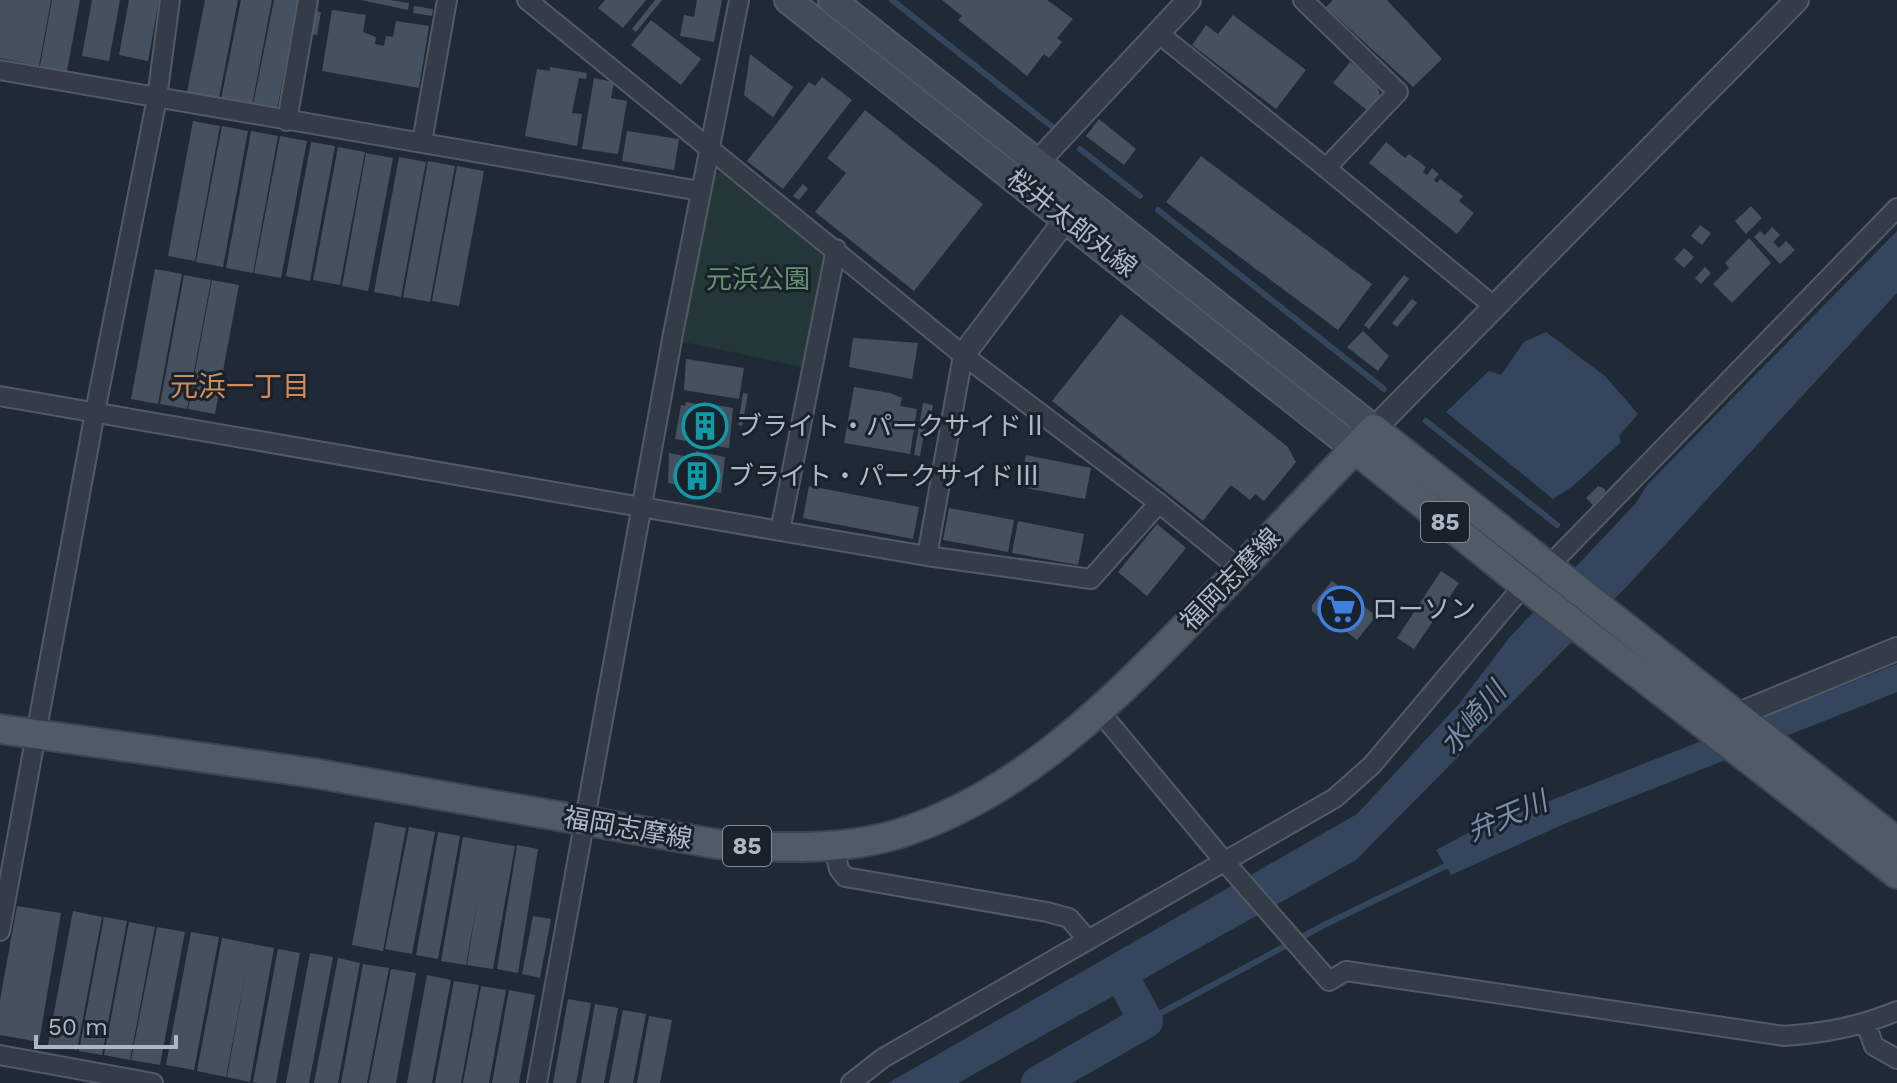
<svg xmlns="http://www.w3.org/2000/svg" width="1897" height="1083" viewBox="0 0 1897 1083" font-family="'Work Sans','Noto Sans JP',sans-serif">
  <rect width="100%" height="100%" fill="#202a36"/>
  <!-- green -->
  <path fill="#233738" d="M726 171 826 250 808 368 683 342 711 175Z"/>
  <!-- water -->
  <path fill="#34465d" d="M1897 231V293L1629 584 1356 860 958 1083H888L1357 814 1459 704 1509 638 1636 503 1647 485Z
    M1546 332 1605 376 1638 414 1619 436 1621 442 1573 486 1553 499 1446 412 1489 371 1501 375 1524 342Z
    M1897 664V692L1564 824 1451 875 1436 850 1468 833Z"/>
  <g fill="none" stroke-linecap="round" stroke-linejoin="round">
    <!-- stream -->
    <path stroke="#34465d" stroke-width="6" d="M892 0 1051 126
      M1080 149 1140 196
      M1158 210 1384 389
      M1426 421 1557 525
      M1146 1021 1324 925 1452 863"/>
    <!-- river -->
    <path stroke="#34465d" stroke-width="34" d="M1038 1083 1146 1021 1120 973 1143 960"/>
  </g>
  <!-- building -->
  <path fill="#465160" d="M0 0H51L39 66 0 58Z
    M52 0H80L67 71 40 66Z
    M92 0H120L109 61 82 56Z
    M129 0H159L148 61 119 55Z
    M205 0H238L219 98 187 92Z
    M241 0H272L252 105 221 99Z
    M274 0H299L277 109 253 105Z
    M361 0H390L409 3 408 10Z
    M605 0H646L623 28 598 8Z
    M655 0H662L636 32 632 29Z
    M697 0H722L714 42 680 36 684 15 694 17Z
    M942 0H1047L1073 19 1057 38 1062 42 1049 58 1044 54 1027 76 958 20 962 16Z
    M1333 0H1387L1442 59 1413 87 1326 7Z
    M414 6 433 9 432 16 413 13Z
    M332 10 366 15 363 32 376 37 375 44 384 46 386 36 393 37 396 21 429 26 419 88 322 71Z
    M315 11 321 12 317 35 312 34Z
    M1233 15 1306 70 1276 109 1192 45 1206 25 1218 34Z
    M651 20 701 59 681 85 631 45Z
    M750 54 793 87 773 117 744 95Z
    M1350 62 1377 83 1380 96 1368 111 1333 83Z
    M550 67 587 73 586 79 579 78 572 113 582 114 577 146 525 136 537 69 550 71Z
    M822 77 852 100 783 189 747 161 809 82 815 86Z
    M594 78 614 82 611 98 627 101 618 154 582 149Z
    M865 110 983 204 914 291 815 212 846 173 827 158Z
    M1099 119 1136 149 1124 165 1086 136Z
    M193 121 220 126 195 261 168 256Z
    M222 126 248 131 223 267 196 262Z
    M251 131 278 136 253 273 226 268Z
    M627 131 679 139 674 170 622 161Z
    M280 136 307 141 281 278 254 273Z
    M311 142 335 146 310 281 286 276Z
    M1386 142 1405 158 1409 154 1426 167 1423 172 1427 175 1432 168 1439 174 1434 180 1437 183 1440 179 1463 196 1459 201 1474 213 1457 234 1369 163Z
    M338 147 365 152 340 285 313 280Z
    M366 153 393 158 368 291 342 286Z
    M1201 156 1372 284 1338 330 1166 202Z
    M399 157 426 162 401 297 374 292Z
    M428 161 455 166 430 302 403 297Z
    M457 166 484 171 459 306 432 301Z
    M803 184 808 189 799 200 793 196Z
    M1751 206 1762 218 1746 234 1735 221Z
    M1700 225 1711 233 1702 245 1691 236Z
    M1772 227 1780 235 1773 242 1779 248 1786 241 1795 250 1780 264 1754 237 1760 231 1765 235Z
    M1749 238 1771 263 1732 303 1713 284 1729 268 1725 263Z
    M1684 248 1694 257 1684 268 1674 259Z
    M1705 267 1711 273 1701 284 1695 278Z
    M155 269 182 274 158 404 131 399Z
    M184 275 211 280 187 409 160 404Z
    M1404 275 1409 279 1369 329 1364 325Z
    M212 280 239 285 215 414 188 409Z
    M1412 299 1417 303 1397 327 1392 323Z
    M1121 314 1288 447 1296 462 1264 501 1255 494 1250 500 1231 485 1203 521 1052 401Z
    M1363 331 1389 356 1378 371 1347 347Z
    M853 338 918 343 912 379 849 367Z
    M686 359 744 368 739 399 684 390Z
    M854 387 890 393 902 398 900 406 917 409 910 454 844 443Z
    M743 393 748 394 742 426 738 425Z
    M686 402 702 405 703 409 705 403 733 408 729 448 675 439 681 405 685 406Z
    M923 403 933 405 932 411 928 410 920 456 914 455Z
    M696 451 725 457 721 493 668 483 669 453 695 458Z
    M1026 455 1091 468 1085 499 1020 487Z
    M809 486 919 507 913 539 803 518Z
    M1598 486 1605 489V493L1593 505 1586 498Z
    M949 508 1014 520 1008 552 943 540Z
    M1018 521 1084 534 1078 565 1012 553Z
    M1157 524 1186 548 1147 596 1118 572Z
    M1441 571 1459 583 1414 649 1397 638Z
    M1332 581 1376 616 1357 640 1325 615 1321 619 1312 611V605Z
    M375 822 406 828 383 951 352 945Z
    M409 827 435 832 412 954 385 949Z
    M438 832 460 836 438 959 416 955Z
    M463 837 515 846 493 969 467 965 478 897 466 965 441 961Z
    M517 845 538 849 518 973 497 969Z
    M17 906 61 913 39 1042 0 1035V1000Z
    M73 911 102 917 77 1050 48 1045Z
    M533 916 551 919 540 978 522 974Z
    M104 917 127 921 102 1055 79 1051Z
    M129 922 155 927 130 1060 104 1055Z
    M157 927 185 932 160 1065 131 1060Z
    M191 932 219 937 194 1070 166 1065Z
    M222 938 274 948 250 1082 227 1077 246 972 226 1077 197 1071Z
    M278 949 300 953 276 1083H257L253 1082Z
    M310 953 333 957 309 1083H286Z
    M338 958 360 963 338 1083H314Z
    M363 964 389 968 367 1083H341Z
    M391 969 416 973 396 1083H369Z
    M427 975 451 980 432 1083H407Z
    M454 981 479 985 461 1083H435Z
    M481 986 506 990 489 1083H463Z
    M509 990 535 995 519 1083H492Z
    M568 999 591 1003 576 1083H553Z
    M595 1004 618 1008 604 1083H581Z
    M623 1010 646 1014 633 1083H609Z
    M649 1016 672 1020 660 1083H637Z"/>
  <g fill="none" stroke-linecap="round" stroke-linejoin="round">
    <!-- minor casing -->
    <g stroke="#515a65" stroke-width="22">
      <path id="minor" d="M527 0 963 355 927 556 780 531 836 249
        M1158 33 1326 168 1398 92 1303 0
        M0 70 700 191
        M287 121 308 0
        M422 142 447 0
        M1326 168 1496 308
        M963 355 1159 503 1241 570
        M0 396 780 531
        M927 556 1091 579 1159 503
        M1548 567 1897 208
        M1100 712 1224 861 1329 981 1346 971 1784 1036C1824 1033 1859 1027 1897 1011
        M833 844 839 869 845 877 1047 912 1069 918 1088 940
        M0 931 95 412 157 98 170 0
        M1866 1024 1874 1046 1897 1059
        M0 1055 153 1083
        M537 1083 673 334 739 0
        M851 1083 883 1058 1335 798 1372 765 1524 585"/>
    </g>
    <!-- tertiary casing -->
    <g stroke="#515a65" stroke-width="26">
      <path id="tertiary" d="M1020 181 1189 0
        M963 355 1067 218
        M1374 429 1797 0
        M1734 716 1897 649"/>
    </g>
    <!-- secondary casing -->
    <g stroke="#515a65" stroke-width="30">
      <path id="secondary" d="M788 0 1355 449
        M832 0 1374 429"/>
    </g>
    <!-- primary casing -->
    <g stroke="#3d4550" stroke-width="32">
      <path id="primary" d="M1355 449 1524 585 1897 874
        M0 729 313 773 717 844C775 848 842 851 898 834 1014 797 1098 715 1181 631 1246 564 1309 496 1374 429L1897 842"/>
    </g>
    <!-- minor -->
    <use href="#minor" stroke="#343c47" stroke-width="18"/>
    <!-- tertiary -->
    <use href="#tertiary" stroke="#343c47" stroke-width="22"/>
    <!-- secondary -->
    <use href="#secondary" stroke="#424b5a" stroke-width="26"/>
    <!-- primary -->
    <use href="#primary" stroke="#515b67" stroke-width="28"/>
  </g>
  <!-- icons -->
  <defs>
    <g id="building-ring" transform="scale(2.3)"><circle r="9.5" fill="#19212b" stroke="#0f9aa8" stroke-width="1.5"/><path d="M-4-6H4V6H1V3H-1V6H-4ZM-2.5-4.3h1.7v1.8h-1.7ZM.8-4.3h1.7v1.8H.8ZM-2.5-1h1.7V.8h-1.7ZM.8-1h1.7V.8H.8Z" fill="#0f9aa8"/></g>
    <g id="supermarket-ring" transform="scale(2.3)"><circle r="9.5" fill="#19212b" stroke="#3f7fe0" stroke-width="1.5"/><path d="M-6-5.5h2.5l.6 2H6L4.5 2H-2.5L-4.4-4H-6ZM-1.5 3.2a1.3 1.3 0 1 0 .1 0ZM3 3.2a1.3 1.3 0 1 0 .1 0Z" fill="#3f7fe0"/></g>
  </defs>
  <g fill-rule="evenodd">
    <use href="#building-ring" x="705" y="426"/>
    <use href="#building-ring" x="697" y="476"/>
    <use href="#supermarket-ring" x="1341" y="609"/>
  </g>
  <g text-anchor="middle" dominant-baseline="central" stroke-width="6" stroke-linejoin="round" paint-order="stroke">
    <!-- shield labels -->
    <g fill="#19212b" stroke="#818a96" stroke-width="2">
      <rect x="1421" y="502" width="48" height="40" rx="6"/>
      <rect x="723" y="826" width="48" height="40" rx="6"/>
    </g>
    <g font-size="24" font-weight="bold" fill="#aeb7c4">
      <text x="1445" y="522">85</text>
      <text x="747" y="846">85</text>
    </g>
    <!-- street labels -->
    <g font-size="26" fill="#aeb7c4" stroke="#19212b">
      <text transform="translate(1072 223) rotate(38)">桜井太郎丸線</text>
      <text transform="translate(1230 579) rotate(-46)">福岡志摩線</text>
      <text transform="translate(628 828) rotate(10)">福岡志摩線</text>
    </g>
    <!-- park labels -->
    <g font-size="26" fill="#669370" stroke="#19212b">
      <text x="758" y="279">元浜公園</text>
    </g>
    <!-- poi labels -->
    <g font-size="26" fill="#aeb7c4" stroke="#19212b" text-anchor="start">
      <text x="736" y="426">ブライト・パークサイドⅡ</text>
      <text x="728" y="476">ブライト・パークサイドⅢ</text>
      <text x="1372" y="609">ローソン</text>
    </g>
    <!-- neighbourhood labels -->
    <g font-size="28" fill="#d08c5d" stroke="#19212b">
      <text x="240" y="386">元浜一丁目</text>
    </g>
    <!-- water labels -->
    <g font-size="28" font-style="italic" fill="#768eab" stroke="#19212b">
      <text transform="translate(1473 718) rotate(-50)">水崎川</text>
      <text transform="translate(1507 816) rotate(-23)">弁天川</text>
    </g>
  </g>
  <!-- scale -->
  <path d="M36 1035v12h140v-12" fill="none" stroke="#aeb7c4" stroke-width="4"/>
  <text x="48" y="1035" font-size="24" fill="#aeb7c4" stroke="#19212b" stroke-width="6" paint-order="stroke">50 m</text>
</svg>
